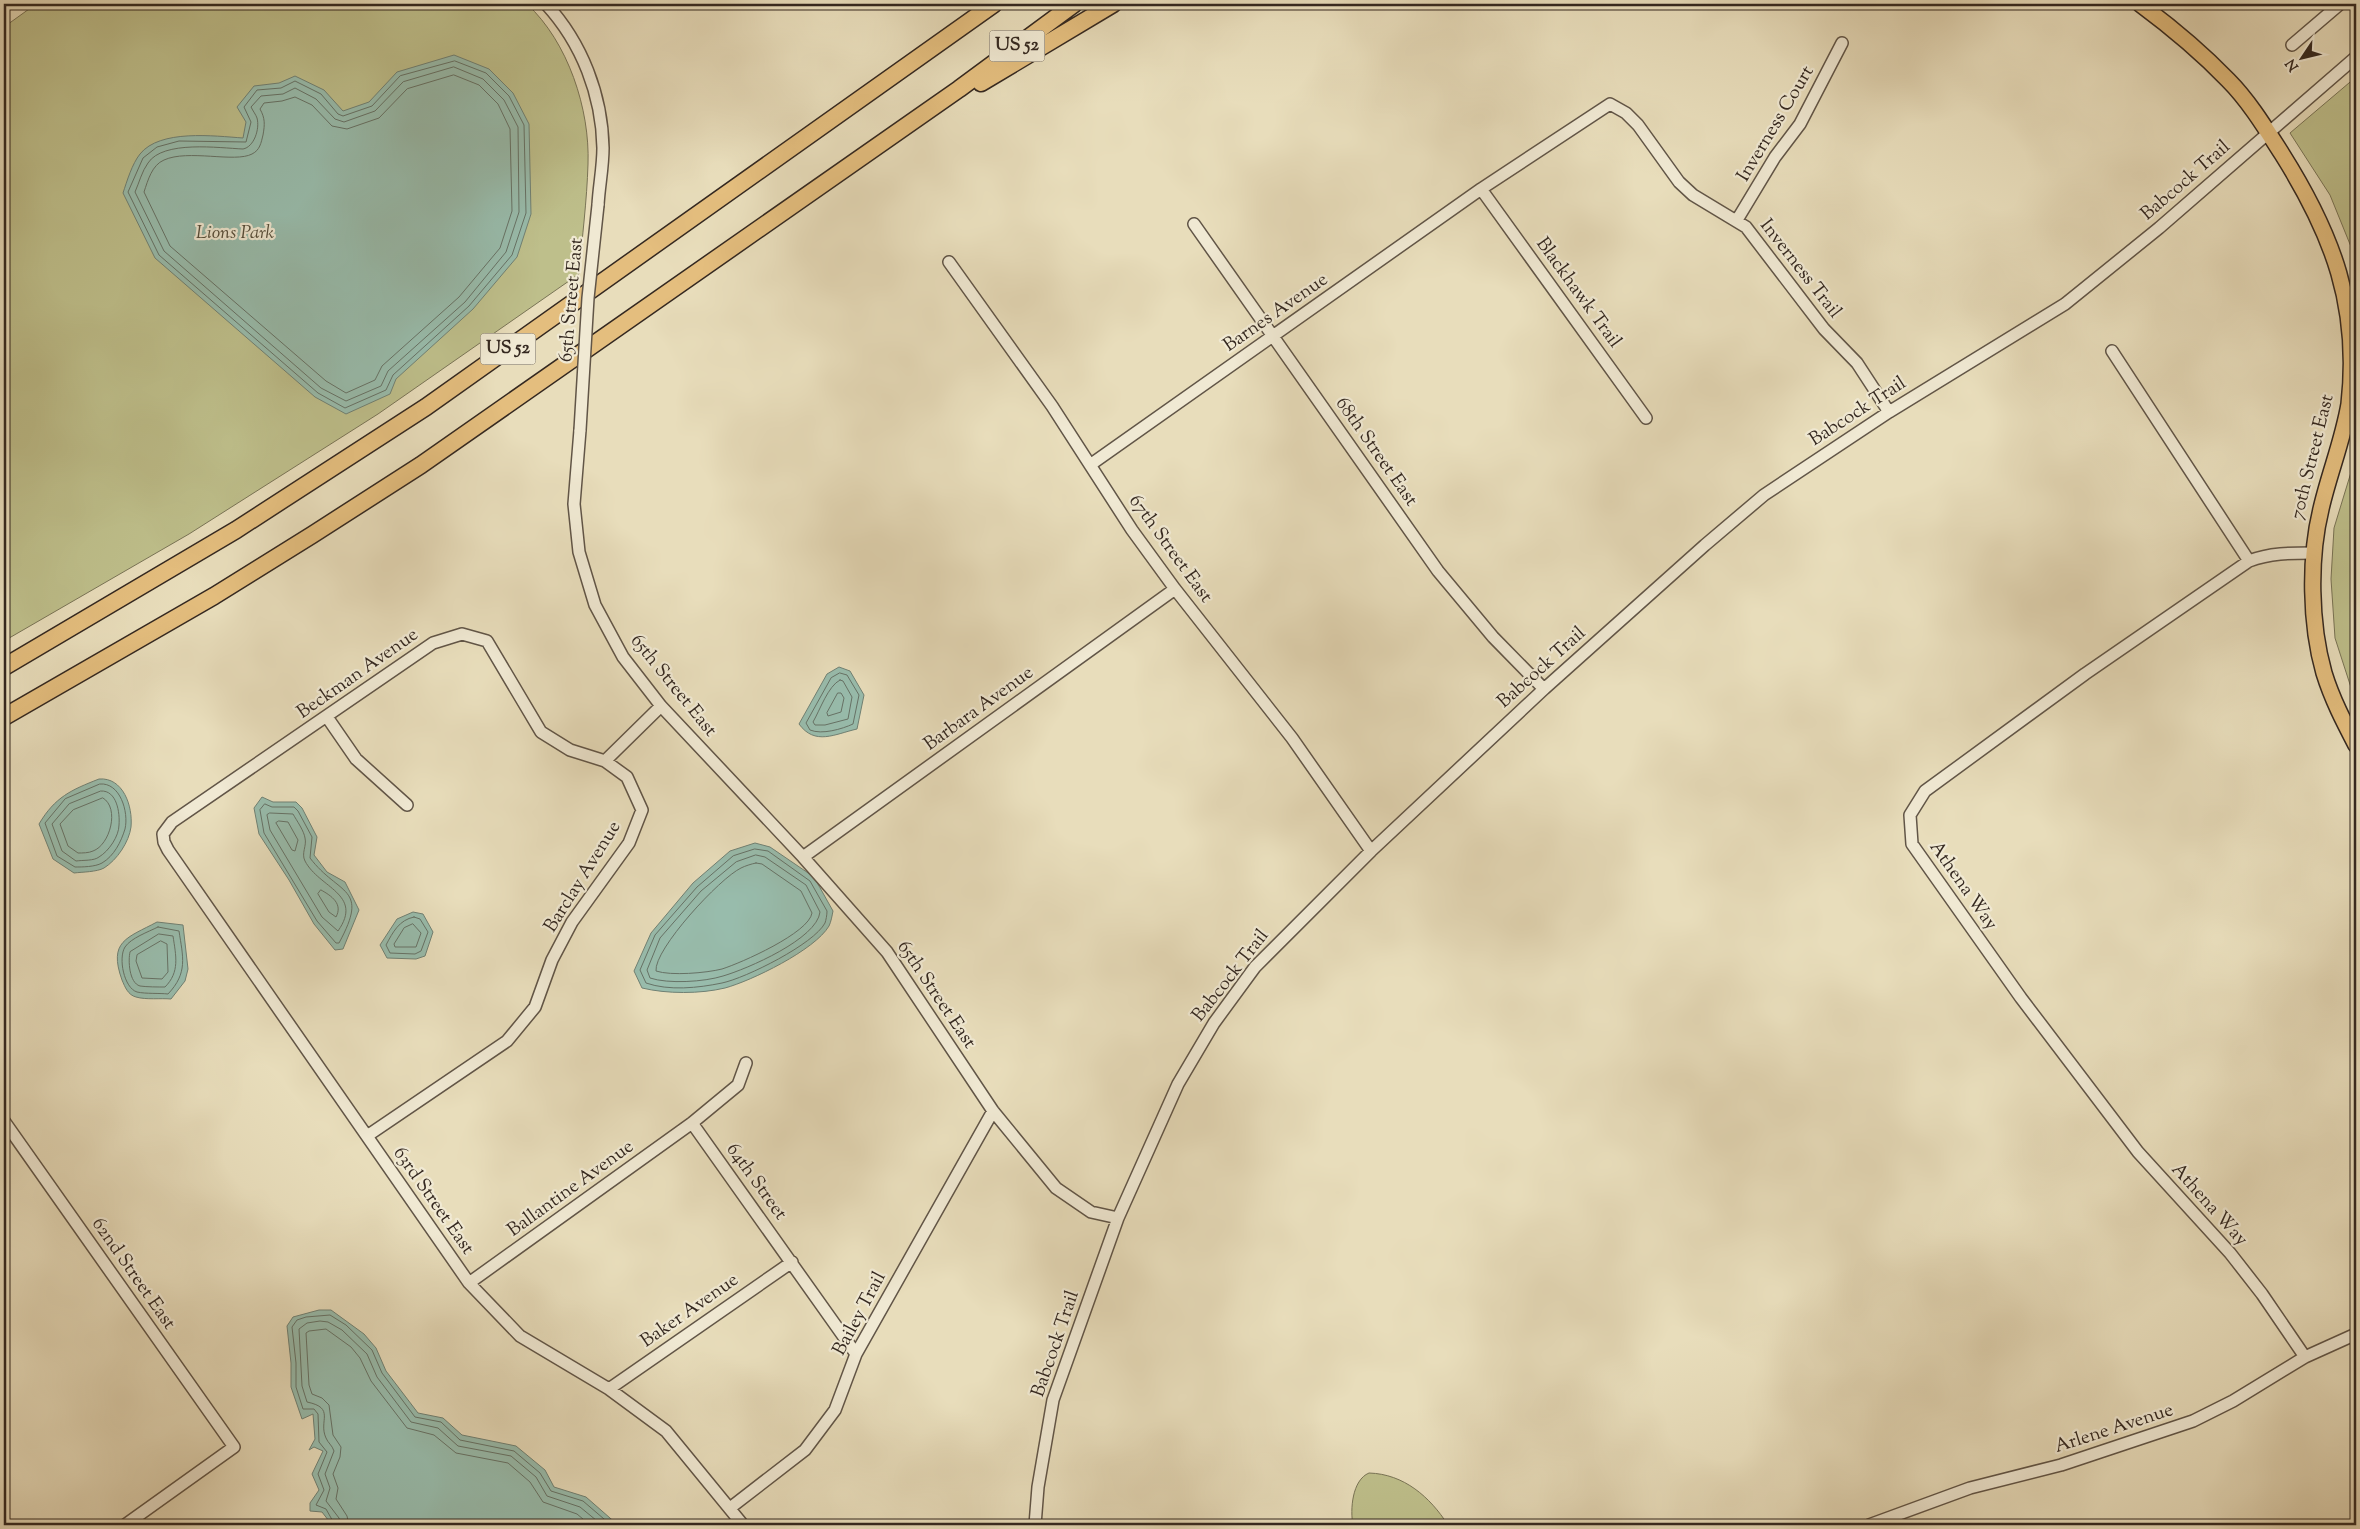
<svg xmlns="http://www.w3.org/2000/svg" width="2360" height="1529" viewBox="0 0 2360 1529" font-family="'Sorts Mill Goudy',serif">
  <rect width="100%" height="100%" fill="#e8ddbb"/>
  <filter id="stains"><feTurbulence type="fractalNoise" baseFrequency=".004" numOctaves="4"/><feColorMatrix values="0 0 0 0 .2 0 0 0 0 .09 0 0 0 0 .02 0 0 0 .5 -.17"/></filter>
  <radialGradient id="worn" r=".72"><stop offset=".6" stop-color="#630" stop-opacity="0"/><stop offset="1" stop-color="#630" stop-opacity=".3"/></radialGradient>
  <!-- green -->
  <path fill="#bebf8b" stroke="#797456" d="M36 4H527C568 42 590 109 588 164 587 200 582 238 579 274L378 414 189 534 4 641V27Z
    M2356 77V259L2330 195 2290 133Z
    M2356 456V703L2335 638 2331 579 2334 528Z
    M1369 1473C1404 1474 1430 1497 1448 1525H1353C1350 1510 1352 1480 1369 1473Z"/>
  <!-- water -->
  <path fill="#98bcac" stroke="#708174" d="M454 55 489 69 513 93 529 124 531 214 517 257 473 309 396 379 390 394 346 414 315 397 155 258 123 193C127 181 132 164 140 154 160 129 214 136 243 138L246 122 237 107 254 86 279 83 295 76 324 90 343 111 369 102 397 72Z
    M839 667 850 671 864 695 857 729C835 734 815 746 799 724L827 674Z
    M99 779C123 777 133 806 131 827 129 842 117 860 104 868 97 872 82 872 74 873L53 859 39 824C55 797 71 790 99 779Z
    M262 797 273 802H296L302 808 317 837 314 855 327 872 345 882 359 910 343 949 335 950 314 924 289 880 259 834 254 808Z
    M755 843 770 847 814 877 833 911C832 916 831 922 829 926 815 950 751 981 725 988 700 994 667 994 642 988L634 971 651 933 693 883 730 851Z
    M413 912 423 914 433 932 425 956 416 959 387 958 380 945 397 919Z
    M157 922 183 925 188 969 185 981 171 999C161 998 146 1000 136 997 128 995 125 987 122 980 108 941 127 938 157 922Z
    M319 1310H331L364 1334 376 1348 386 1371 418 1413 443 1418 462 1435 516 1446 545 1470 554 1487 586 1497 618 1525H332L322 1512 310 1511V1503L319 1490 312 1474 323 1451 314 1447 309 1450 315 1439 313 1414 302 1419 291 1387V1363L287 1326 293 1317Z"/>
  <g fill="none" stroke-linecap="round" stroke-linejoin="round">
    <!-- shore -->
    <path stroke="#667266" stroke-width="1" d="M455 61 486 73 509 96 524 125 526 213 512 255 469 306 393 375 386 390 345 408 318 393 159 255 128 192 143 158 157 147 179 141 246 142 251 122 244 107 257 90 281 88 295 81 321 94 338 114 343 116 372 106 400 76Z
      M454 67 483 79 504 100 518 127 519 212 506 252 465 302 388 371 381 386 346 401 321 388 164 251 135 192C139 183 142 171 148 163 163 140 219 148 243 149 254 147 260 129 257 118 256 115 253 111 251 107L261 96 283 94 295 88 316 99 335 119 344 122 375 111 403 82Z
      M454 75 479 85 498 104 510 129 512 211 500 248 459 297 382 366 375 380 346 393 326 381 170 246 144 192C148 180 152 165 164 160 188 149 235 163 252 154 260 150 261 143 263 135 265 124 265 118 260 109L264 103 282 101 295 97 312 105 332 126 347 129 379 118 407 89Z
      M840 673 847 675 859 695 853 724C842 729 822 735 810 730L806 723 831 678Z
      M840 680 843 681 852 697 848 719 825 725H815L813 722C820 710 828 686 840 680Z
      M838 693H841L844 698 841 712 828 716 827 713Z
      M100 784C120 782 129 812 125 829 121 842 114 856 102 863 95 867 82 867 75 867L57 856 45 823 65 799Z
      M101 791C117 790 120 813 119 825 119 836 109 851 99 857 94 861 83 860 76 861L62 851 52 824 69 804Z
      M103 798C120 808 110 845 93 851 89 853 82 853 78 853L68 846 60 824 73 810Z
      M265 804 272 807H294L298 811 312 837 310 858C339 896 370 886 339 943H336L317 921 264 833 260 810Z
      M270 813 293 814C297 821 304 831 305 838 307 846 301 853 305 861 319 888 364 894 338 931L322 917 270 830 267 815Z
      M279 821 288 822 298 840 295 851 292 850 276 823Z
      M755 849 768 851 810 881 827 911C827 915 826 920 825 923 814 944 746 978 722 983 698 988 669 991 646 983L640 970 655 935 697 887 733 856Z
      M756 855 765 857 806 885 820 912C817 939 747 969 723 976 704 982 668 984 650 978L647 970 660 938 701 891 736 862Z
      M756 863 762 864 801 891 812 913C809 933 741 963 722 969 706 973 671 976 656 971 654 949 720 878 741 868 745 866 751 864 756 863Z
      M321 890C332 896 343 904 336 917L329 912 318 894Z
      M414 917 420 919 428 932 421 951 415 954 390 953 386 945C393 932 399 920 414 917Z
      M413 924 421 933 416 947H395L394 944 404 928Z
      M158 927 179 931C183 957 188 973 168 994 160 993 146 994 137 992 124 988 118 958 125 947 131 938 148 932 158 927Z
      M159 934 173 936C176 956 180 972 165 987 158 987 147 987 140 986 129 983 128 960 130 952Z
      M161 941 167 944 168 972 162 979 142 978 136 961 137 955Z
      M335 1525 326 1509 316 1505 324 1490 318 1474 327 1452 319 1442 318 1414 314 1409H303L296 1387V1363L292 1327 297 1320 306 1317 330 1315 346 1325 372 1350 382 1373 415 1417 441 1422 460 1440 514 1451 540 1473 551 1491 583 1501 611 1525
      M341 1525 339 1518 326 1501 330 1488 325 1474 334 1451C332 1445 328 1443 326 1438 318 1421 336 1408 307 1402L302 1386 299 1329 307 1323 320 1321 328 1322 342 1330 367 1354 377 1377 411 1422 438 1428 458 1446 511 1456 536 1477 547 1496 580 1507 602 1525
      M349 1525 347 1516 336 1499 338 1488 333 1474 340 1457 341 1447 333 1435 329 1405 322 1398 312 1394 309 1385 306 1333 309 1331 326 1329 351 1347 360 1358 371 1381 407 1428 434 1435 456 1453 508 1463 530 1482 543 1502 577 1514 590 1525"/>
    <!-- minor casing -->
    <g stroke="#615547" stroke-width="14">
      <path id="minor" d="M546 4C582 43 602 95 603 148 603 167 599 186 598 205
        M4 5 5 4
        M2292 45 2340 4
        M1481 189 1646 418
        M1737 220 1775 157 1800 124 1842 43
        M1194 224 1438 571 1493 637 1544 689
        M949 262 1052 406 1132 530 1175 589 1292 738 1371 851
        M2112 351 2249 561
        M580 430 574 504 579 552 595 605 623 657 661 706 803 857 887 952 993 1111 1056 1188 1091 1212 1118 1218
        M1090 465 1481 189 1610 104 1626 113 1638 125 1679 182 1693 195 1746 227 1824 329 1857 363 1889 412
        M327 717 356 759 407 805
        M605 761 661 706
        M803 857 1175 589
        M4 1121 234 1447 125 1525
        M692 1123 856 1354
        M367 1136 507 1041 535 1007 552 960 572 922 629 843 642 810 627 777 605 761 570 750 541 732 487 641 462 634 433 643 172 822 163 834 164 842 168 850 469 1283 520 1336 609 1389 666 1431 743 1525
        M469 1283 692 1123 738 1085 746 1063
        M2305 1357 2262 1294 2230 1253 2138 1152 2021 998 1912 844 1910 815 1925 791 2085 674 2249 561C2270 553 2290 553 2313 553
        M609 1389 792 1262
        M730 1508 805 1450 835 1410 856 1354 993 1111
        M1035 1525 1038 1487 1053 1400 1118 1218 1178 1084 1214 1023 1255 967 1371 851 1544 689 1705 545 1764 495 1889 412 2065 304 2159 228 2356 57
        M1869 1525 1970 1488 2061 1465 2193 1421 2233 1401 2305 1357 2356 1334"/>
    </g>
    <!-- major casing -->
    <g stroke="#342820" stroke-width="18">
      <path id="major" d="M2140 4C2171 27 2201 52 2228 80 2249 101 2266 129 2282 154 2333 235 2360 307 2349 404 2343 440 2329 474 2321 509 2309 558 2310 624 2324 673 2332 699 2344 722 2356 745"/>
    </g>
    <!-- highway casing -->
    <g stroke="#342820" stroke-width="19">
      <path id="highway" d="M981 83 1113 4
        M4 667 236 530 426 407 994 4
        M4 717 214 596 312 535 421 465 959 89 1074 4"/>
    </g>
    <!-- minor -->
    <use href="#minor" stroke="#f0e9d3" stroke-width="11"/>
    <!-- major -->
    <use href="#major" stroke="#e4be7e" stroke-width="15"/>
    <!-- highway -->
    <use href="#highway" stroke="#e4be7e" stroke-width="16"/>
    <!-- minor-bridge casing -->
    <g stroke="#615547" stroke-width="14" stroke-linecap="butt">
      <path id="minor-bridge" d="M580 430 588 298 598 205"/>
    </g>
    <!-- minor-bridge -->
    <use href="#minor-bridge" stroke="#f0e9d3" stroke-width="11"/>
  </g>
  <g text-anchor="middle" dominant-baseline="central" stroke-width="4.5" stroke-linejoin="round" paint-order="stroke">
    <!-- shield labels -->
    <g fill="#f0e9d3" stroke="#6c6256" stroke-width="1">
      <rect x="989.5" y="30.5" width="55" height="31" rx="4"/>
      <rect x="480.5" y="333.5" width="55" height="31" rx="4"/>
    </g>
    <g font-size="18" font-weight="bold" fill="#342820">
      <text x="1017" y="46">US 52</text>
      <text x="508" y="349">US 52</text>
    </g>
    <!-- street labels -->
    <g font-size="19" fill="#342820" stroke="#f0e9d3">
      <text transform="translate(1776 124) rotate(-59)">Inverness Court</text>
      <text transform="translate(2186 181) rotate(-41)">Babcock Trail</text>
      <text transform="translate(1800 269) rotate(52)">Inverness Trail</text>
      <text transform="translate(1578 293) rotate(54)">Blackhawk Trail</text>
      <text transform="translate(572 300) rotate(-85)">65th Street East</text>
      <text transform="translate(1276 313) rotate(-35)">Barnes Avenue</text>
      <text transform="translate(1858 412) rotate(-33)">Babcock Trail</text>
      <text transform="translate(1376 452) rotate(55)">68th Street East</text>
      <text transform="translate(2313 457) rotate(-76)">70th Street East</text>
      <text transform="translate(1170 549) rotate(54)">67th Street East</text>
      <text transform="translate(1542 668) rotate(-42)">Babcock Trail</text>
      <text transform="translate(358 674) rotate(-35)">Beckman Avenue</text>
      <text transform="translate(673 686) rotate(51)">65th Street East</text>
      <text transform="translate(979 709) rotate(-36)">Barbara Avenue</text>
      <text transform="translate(583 877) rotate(-58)">Barclay Avenue</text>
      <text transform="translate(1963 886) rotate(55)">Athena Way</text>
      <text transform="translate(1231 976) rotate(-52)">Babcock Trail</text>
      <text transform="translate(936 995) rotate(56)">65th Street East</text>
      <text transform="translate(756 1182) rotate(54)">64th Street</text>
      <text transform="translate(571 1189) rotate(-36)">Ballantine Avenue</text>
      <text transform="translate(433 1201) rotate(55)">63rd Street East</text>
      <text transform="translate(2209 1205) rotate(48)">Athena Way</text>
      <text transform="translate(133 1274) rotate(55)">62nd Street East</text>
      <text transform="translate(690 1311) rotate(-35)">Baker Avenue</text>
      <text transform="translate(860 1314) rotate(-62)">Bailey Trail</text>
      <text transform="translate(1056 1344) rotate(-71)">Babcock Trail</text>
      <text transform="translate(2114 1429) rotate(-18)">Arlene Avenue</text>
    </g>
    <!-- park labels -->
    <g font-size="19" font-style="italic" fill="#564e3b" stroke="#f0e9d3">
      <text x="235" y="233">Lions Park</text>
    </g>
  </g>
  <!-- margin -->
  <rect width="2360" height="1529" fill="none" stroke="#e8ddbb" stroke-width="20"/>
  <rect x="5" y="5" width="2350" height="1519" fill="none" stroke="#342820" stroke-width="2.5"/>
  <rect x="10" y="10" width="2340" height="1509" fill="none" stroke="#342820"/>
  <!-- north arrow -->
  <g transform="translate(2302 58) rotate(235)" stroke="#f0e9d3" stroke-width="4" paint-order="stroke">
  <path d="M0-4L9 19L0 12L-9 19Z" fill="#342820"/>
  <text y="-8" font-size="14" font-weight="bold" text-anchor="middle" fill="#342820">N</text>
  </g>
  <rect width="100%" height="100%" filter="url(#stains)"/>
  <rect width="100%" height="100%" fill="url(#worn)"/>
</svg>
